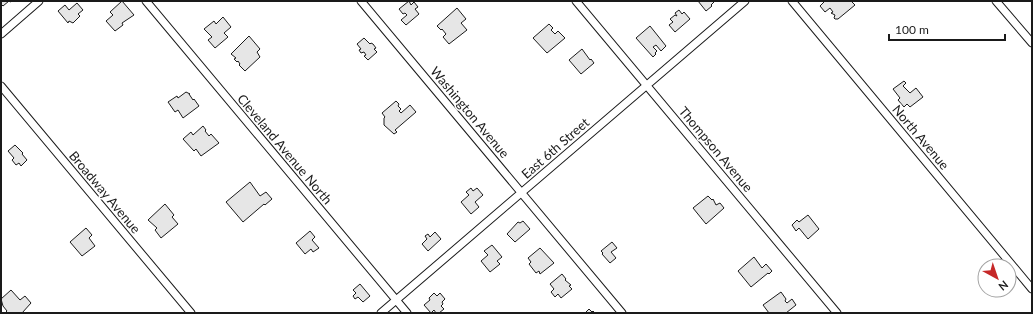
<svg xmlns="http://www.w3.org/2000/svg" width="1033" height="314" viewBox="0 0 1033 314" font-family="Lato,sans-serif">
  <rect width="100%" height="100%" fill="#fff"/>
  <!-- building -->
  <path fill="#e6e6e6" stroke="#1a1a1a" d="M1 1H12L10 2 9 1 3 6 1 4Z
    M122 1 134 15 122 23 123 25 115 31 106 21 113 15 110 12Z
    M409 1 411 5 414 2 418 7 415 9 419 14 406 25 401 20 407 15 405 13 403 14 399 9Z
    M698 1H713L714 2 711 5 712 6 706 11Z
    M825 1H851L855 5 838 19H835L834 18 835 15 831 13 833 12 830 8 825 12 820 6Z
    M77 3 83 10 78 14 80 16 73 23 69 21 68 23 58 11 65 5 69 10Z
    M457 8 466 19 461 23 467 30 449 44 443 37 446 34 442 29 441 30 437 26Z
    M679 10 682 14 684 12 690 19 675 32 669 25 673 22 670 19 675 15 677 16 675 13Z
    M223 17 231 27 224 33 228 37 215 48 208 40 212 37 204 29 214 21 216 24Z
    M549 24 553 28 551 30 555 34 558 31 565 38 547 53 533 38Z
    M650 26 666 46 661 51 656 45 653 47 657 51 655 53 656 54 653 57 636 38Z
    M249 36 260 49 257 52 260 57 245 71 239 65 240 64 238 61 237 62 234 59 236 58 231 54Z
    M364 38 370 44 371 43 373 44 376 48 374 49 377 52 368 60 364 56 366 55 364 52 361 53 359 50 361 49 357 44Z
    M582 49 590 60 591 59 594 63 581 74 569 60Z
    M904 81 906 83 903 86 910 93 916 88 923 97 910 107 907 104 904 107 898 100 900 98 893 89Z
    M186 92 190 94H189L193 100 194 99 199 106 183 118 178 110 175 112 168 102 177 96 178 98Z
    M396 101 399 104 398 106 401 109 399 111 401 113 410 105 416 112 395 130 397 132 394 134 384 125V118L385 117 382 113Z
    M203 126 206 130 205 131 209 136 211 134 219 143 201 156 196 149 194 151 183 139 191 132 193 135Z
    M15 145 23 153 22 154 27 160 21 166 19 163 16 165 12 160 14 158 8 151Z
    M250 182 260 196 266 192 272 199 265 205 264 204 243 222 226 202Z
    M471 188 473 191 477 188 483 195 475 202 479 207 471 214 461 202 469 195 466 192Z
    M708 196 712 200 713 199 716 205 720 203 724 208 706 224 693 208Z
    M165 204 174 215 172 217 178 224 161 238 155 230 157 228 148 220Z
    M808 215 819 229 808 239 799 228 796 231 792 225 797 220 799 222Z
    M523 221 530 229 515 242 507 234 518 222 520 223Z
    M86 228 92 235 89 238 95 246 82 256 70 242Z
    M310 231 315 237 312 240 319 248 313 252 311 249 305 254 296 243Z
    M435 232 441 239 428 251 422 244 427 239 425 236 428 234 430 237Z
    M612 242 617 248 611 252 616 258 610 263 602 254 603 253 601 251Z
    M492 245 502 257 497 261 500 264 490 272 481 261 488 255 484 251Z
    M540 248 554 263 540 274 539 271 536 273 529 264 531 262 528 258Z
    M754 257 762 268 766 264 772 271 769 274 768 273 751 287 738 271Z
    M562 274 566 279 565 280 571 285 569 286 572 289 561 298 558 294 555 297 551 292 554 289 550 284Z
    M360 284 370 296 363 302 358 297 355 299 353 296 356 293 353 290Z
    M11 290 20 300 25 296 31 303 22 313H5L7 311 3 306 1 299Z
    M781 292 786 299 785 301 787 303 792 299 796 305 786 313H769L763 305Z
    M434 293 437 296 440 293 445 299 442 302 443 304 441 306 444 309 439 313H436L434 310 431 313 424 305 430 300 429 298Z
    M589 309 592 312 593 311 595 313H585Z"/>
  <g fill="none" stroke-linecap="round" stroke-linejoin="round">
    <!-- street casing -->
    <g stroke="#1a1a1a" stroke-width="9">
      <path id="street" d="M146 1 407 313
        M361 1 622 313
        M576 1 837 313
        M792 1 1032 289
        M996 1 1032 43
        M1 34 39 1
        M1 86 191 313
        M381 313 745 1"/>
    </g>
    <!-- street -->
    <use href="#street" stroke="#fff" stroke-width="7"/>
  </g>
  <g text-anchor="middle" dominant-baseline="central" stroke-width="3" stroke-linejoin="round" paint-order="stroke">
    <!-- street labels -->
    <g font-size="13" fill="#1a1a1a" stroke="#fff">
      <text transform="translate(470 112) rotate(50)">Washington Avenue</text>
      <text transform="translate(921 137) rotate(50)">North Avenue</text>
      <text transform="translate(555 148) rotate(-41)">East 6th Street</text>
      <text transform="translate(285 149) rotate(50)">Cleveland Avenue North</text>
      <text transform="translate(716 149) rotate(50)">Thompson Avenue</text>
      <text transform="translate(105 192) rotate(50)">Broadway Avenue</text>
    </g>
  </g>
  <!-- border -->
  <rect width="1033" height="314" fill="none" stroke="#1a1a1a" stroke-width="4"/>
  <!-- north arrow -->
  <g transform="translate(997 278) rotate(140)"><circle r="19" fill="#ffffff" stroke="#a3a3a3"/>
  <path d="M0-3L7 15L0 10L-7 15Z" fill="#c62828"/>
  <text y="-6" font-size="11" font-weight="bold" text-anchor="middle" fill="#1a1a1a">N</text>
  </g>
  <!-- scale -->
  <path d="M889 34v6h116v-6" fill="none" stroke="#1a1a1a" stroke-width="2"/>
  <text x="895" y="34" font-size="12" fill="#1a1a1a" stroke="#ffffff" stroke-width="3" paint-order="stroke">100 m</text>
</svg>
